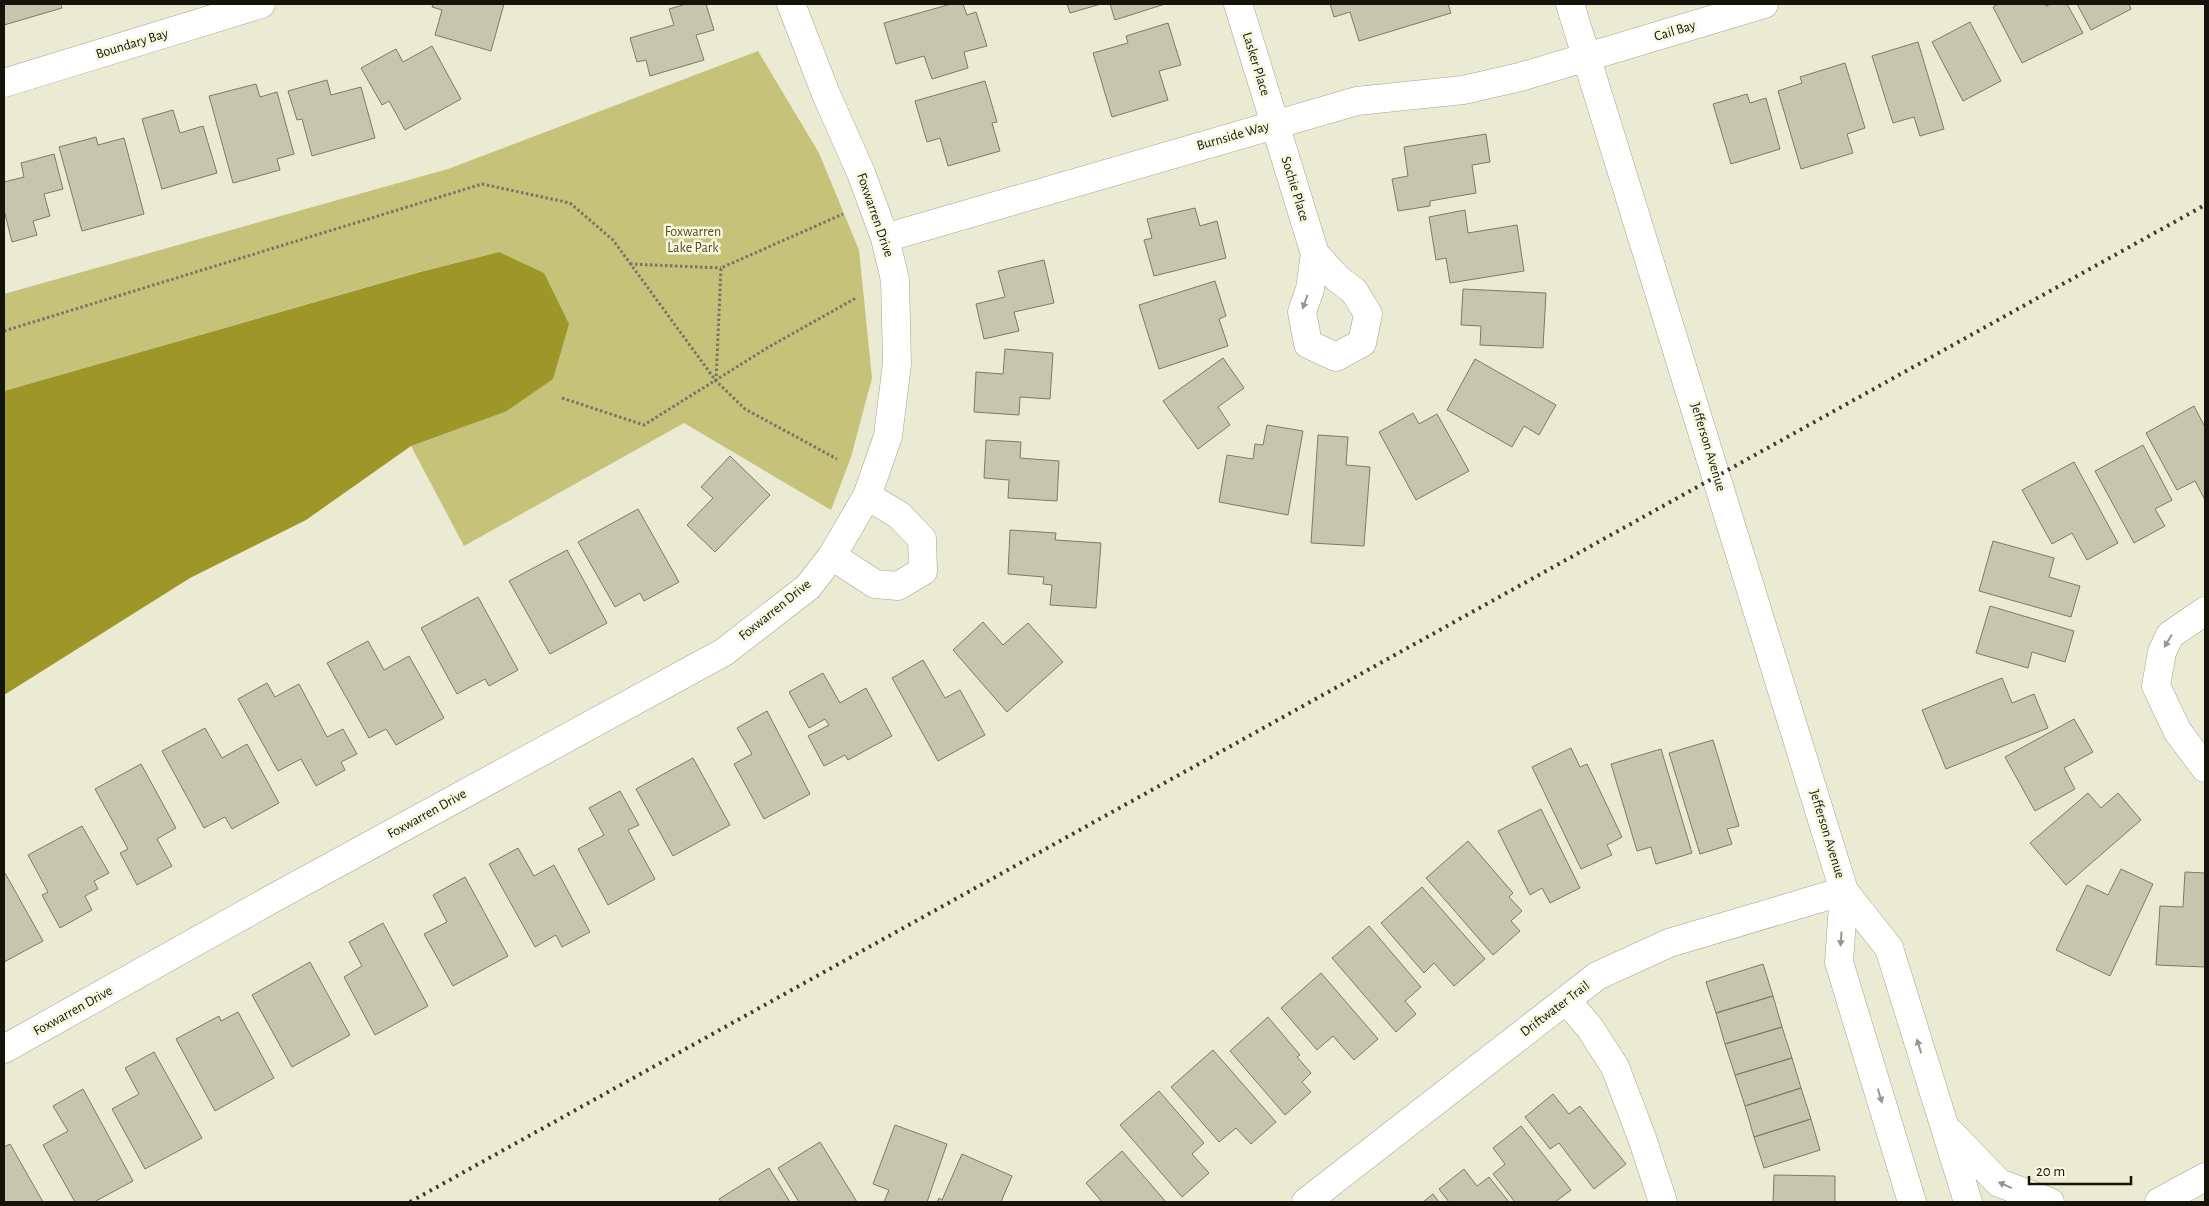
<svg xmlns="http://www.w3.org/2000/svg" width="2209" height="1206" viewBox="0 0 2209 1206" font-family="'Alegreya Sans',sans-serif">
  <rect width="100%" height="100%" fill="#ebead2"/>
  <!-- green -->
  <path fill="#c6c27a" d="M758 51 819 153 859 250 872 378 851 457 831 510 684 423 464 546 411 446 505 412 499 252 419 272 4 391V294L448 169Z"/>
  <!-- water -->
  <path fill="#9d9629" d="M499 252 544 273 569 324 553 379 505 412 411 446 306 520 190 578 4 695V391L420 272Z"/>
  <!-- building -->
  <path fill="#c6c6ae" stroke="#7c7b66" d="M4 4H61L62 8 4 25Z
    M433 4H504L491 51 435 35 442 10 432 7Z
    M686 4H706L714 30 696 35 704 60 650 76 646 60 637 62 630 38 674 25 669 9Z
    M951 4H963L967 15 976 12 987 46 964 52 968 68 932 79 924 56 896 64 884 23Z
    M1067 4H1101L1070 13Z
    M1110 4H1165L1115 20Z
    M1330 4H1448L1451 13 1359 41 1350 12 1334 17Z
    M1998 4H2045L2046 6 2051 4H2067L2083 33 2022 63 1993 7Z
    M2077 4H2129L2131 9 2091 30Z
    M1970 22 2001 81 1963 101 1932 42Z
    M1168 23 1181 65 1159 71 1168 100 1112 117 1093 53 1128 43 1126 36Z
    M1918 42 1944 129 1920 136 1914 117 1893 123 1872 56Z
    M432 46 461 99 405 130 389 101 382 105 361 68 396 49 403 62Z
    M1845 63 1865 128 1847 134 1853 153 1801 169 1778 91 1802 83 1800 77Z
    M327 80 331 95 361 87 375 138 312 156 302 119 297 120 288 91Z
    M985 81 997 122 992 123 1000 151 948 166 940 138 927 142 915 101Z
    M256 84 260 97 277 92 294 154 277 159 280 170 233 183 209 96Z
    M1747 94 1750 103 1766 98 1780 149 1731 164 1713 104Z
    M173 110 180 133 203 126 217 173 162 189 142 119Z
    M1486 134 1490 162 1472 165 1476 193 1430 201V206L1398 211 1392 179 1408 176 1404 147Z
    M96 137 98 145 124 138 144 214 82 231 59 147Z
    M54 154 63 189 44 194 50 216 33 221 37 235 12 242 4 210V182L24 177 21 163Z
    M1195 208 1200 226 1217 221 1226 258 1154 276 1144 240 1152 238 1147 219Z
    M1465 210 1468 233 1517 225 1524 271 1450 283 1446 258 1436 260 1429 217Z
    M1044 260 1054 303 1014 312 1019 331 984 339 976 304 1005 297 998 271Z
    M1215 281 1226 316 1219 319 1228 346 1159 369 1139 305Z
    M1463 289 1546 293 1543 348 1480 345 1481 326 1461 325Z
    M1005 349 1053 353 1050 399 1020 397 1019 415 974 412 976 372 1003 374Z
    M1223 358 1244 388 1218 407 1230 425 1198 449 1163 401Z
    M1475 359 1556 405 1539 435 1524 426 1512 447 1447 410Z
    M2194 406 2205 427V500L2195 481 2177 490 2146 433Z
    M1413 413 1419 424 1437 414 1469 471 1416 500 1379 432Z
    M1267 425 1303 431 1288 515 1219 502 1227 455 1253 459 1255 444 1263 445Z
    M1318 435 1348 437 1346 465 1370 467 1364 546 1311 543Z
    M986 440 1021 442 1020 458 1059 461 1057 501 1008 498 1009 480 984 478Z
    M2143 445 2172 500 2155 509 2165 526 2134 543 2095 471Z
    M730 456 770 495 715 552 687 525 713 498 701 487Z
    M2074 462 2118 543 2087 560 2072 533 2052 544 2022 490Z
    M638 509 679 582 644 601 640 593 615 607 578 542Z
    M1010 530 1056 533 1055 540 1101 543 1096 608 1050 605 1052 585 1043 584 1044 577 1008 574Z
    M1993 541 2054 558 2049 577 2080 586 2071 617 1979 591Z
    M567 550 607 623 550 654 509 581Z
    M478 597 518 670 489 686 485 679 457 694 421 628Z
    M1990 606 2074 631 2065 662 2032 652 2028 668 1976 653Z
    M983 622 1003 645 1028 623 1063 662 1007 712 953 650Z
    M368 641 384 670 409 656 444 718 396 745 386 729 369 738 327 663Z
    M923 660 945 698 960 690 985 735 938 761 892 678Z
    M823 673 840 703 866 688 892 736 848 760 845 755 824 766 808 736 829 725 825 719 809 728 789 692Z
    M2002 678 2012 703 2034 694 2048 728 1946 769 1922 710Z
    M267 683 275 697 299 684 327 737 343 729 357 754 341 762 345 770 316 786 301 759 278 771 238 699Z
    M767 711 810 794 764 819 734 764 752 754 737 728Z
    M2074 719 2093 752 2064 768 2075 789 2035 811 2005 757Z
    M205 728 222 758 247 744 279 803 232 829 225 817 204 828 162 751Z
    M1713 740 1739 826 1727 829 1732 844 1700 854 1669 753Z
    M1571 748 1580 767 1587 764 1622 837 1607 845 1612 855 1581 869 1532 767Z
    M1661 749 1692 853 1656 864 1651 847 1637 851 1611 764Z
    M693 758 730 825 673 856 636 789Z
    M141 764 176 828 157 839 172 866 137 885 120 853 128 849 95 789Z
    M620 791 639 825 628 830 655 879 608 905 578 849 604 835 589 808Z
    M2088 793 2101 808 2118 793 2141 820 2066 885 2030 843Z
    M1541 809 1580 888 1550 903 1542 888 1530 895 1498 831Z
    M82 826 109 873 94 881 98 889 85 896 92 910 60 928 42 895 48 892 28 855Z
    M1468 841 1513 893 1509 897 1522 911 1511 921 1520 931 1493 955 1426 878Z
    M518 848 534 876 554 865 590 932 562 947 556 935 535 947 489 864Z
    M2121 869 2153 884 2110 976 2056 950 2087 885 2108 895Z
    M2185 872 2205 873V967L2156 965 2160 906 2183 907Z
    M5 873 43 941 4 962V874Z
    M465 877 508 956 453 986 424 934 447 922 433 895Z
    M1422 887 1485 959 1454 986 1434 963 1424 973 1381 923Z
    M383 923 428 1006 375 1035 344 977 362 966 349 942Z
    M1369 926 1421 987 1405 1001 1416 1014 1396 1032 1332 958Z
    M310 962 350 1035 292 1067 252 995Z
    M1763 964 1773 996 1716 1013 1706 982Z
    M1321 973 1378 1039 1354 1060 1333 1036 1317 1050 1281 1008Z
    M1773 996 1782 1027 1725 1044 1716 1013Z
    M238 1012 274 1078 215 1111 176 1039 219 1016 221 1021Z
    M1268 1017 1300 1055 1297 1057 1311 1073 1302 1082 1311 1092 1285 1115 1230 1051Z
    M1782 1027 1792 1058 1735 1075 1725 1044Z
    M1213 1050 1276 1122 1251 1144 1236 1128 1219 1142 1171 1087Z
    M154 1052 202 1138 145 1169 112 1109 139 1094 125 1068Z
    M1792 1058 1801 1088 1745 1106 1735 1075Z
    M1801 1088 1811 1119 1754 1137 1745 1106Z
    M83 1089 133 1181 94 1202H75L43 1145 68 1131 53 1106Z
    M1159 1091 1204 1143 1192 1154 1209 1173 1182 1197 1120 1125Z
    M1553 1094 1569 1114 1580 1106 1626 1164 1594 1189 1559 1143 1550 1149 1525 1117Z
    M1811 1119 1820 1150 1764 1168 1754 1137Z
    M895 1125 947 1144 927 1202H884L889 1190 873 1184Z
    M1521 1126 1571 1190 1555 1202H1515L1493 1174 1505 1164 1493 1148Z
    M820 1142 857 1202H799L778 1168Z
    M10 1144 43 1202H4V1147Z
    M1122 1151 1166 1202H1102L1086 1183Z
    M962 1154 1012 1176 1001 1202H937L939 1198 942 1200Z
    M769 1168 790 1202H721L719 1199Z
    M1464 1169 1477 1186 1489 1177 1509 1202H1449L1439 1189Z
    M1774 1175 1835 1176V1202H1773Z
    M1433 1194 1439 1202H1423Z"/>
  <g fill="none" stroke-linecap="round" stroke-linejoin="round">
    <!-- minor casing -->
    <g stroke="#a4a48d" stroke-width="29">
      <path id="minor" d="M1238 4 1315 254 1338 279 1354 291 1368 314 1362 343 1336 357 1308 344 1302 312 1310 289 1315 254
        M1570 4 1844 891 1889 948 1968 1202
        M4 83 261 4
        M885 238 1357 101 1463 90 1520 77 1764 4
        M832 556 875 584 898 586 923 571 922 539 899 515 867 496
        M2205 611 2170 635 2162 652 2156 686 2178 732 2205 768
        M1844 891 1839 962 1912 1202
        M1566 1000 1590 1028 1615 1067 1642 1138 1663 1202
        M4 1049 270 900 724 652 808 587 832 556 867 496 888 436 897 363 895 280 885 238 861 173 826 94 791 4
        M1950 1132 1999 1183 2050 1202
        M1306 1202 1597 976 1669 943 1844 891
        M2159 1202 2205 1177"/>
    </g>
    <!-- path -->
    <path stroke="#777666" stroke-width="3" stroke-dasharray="2.5 2.5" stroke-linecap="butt" d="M630 264 721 268
      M4 331 482 184 570 203 613 240 716 381 745 409 837 459
      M716 381 721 268 843 214
      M562 398 644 425 767 348 856 298"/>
    <!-- minor -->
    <use href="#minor" stroke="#fff" stroke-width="28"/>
    <!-- rail -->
    <path stroke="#3d3c31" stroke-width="4" stroke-dasharray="2.5 5" stroke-linecap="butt" d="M410 1202 2205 205"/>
  </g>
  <!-- one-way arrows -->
  <defs><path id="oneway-solid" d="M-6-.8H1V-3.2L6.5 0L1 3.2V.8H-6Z" transform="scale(1.25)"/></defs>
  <g fill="#959591">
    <use href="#oneway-solid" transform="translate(1305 302) rotate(110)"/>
    <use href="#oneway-solid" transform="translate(2168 641) rotate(121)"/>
    <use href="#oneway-solid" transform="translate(1841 939) rotate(94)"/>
    <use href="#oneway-solid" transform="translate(1919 1046) rotate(-107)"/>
    <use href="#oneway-solid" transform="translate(1880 1096) rotate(73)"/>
    <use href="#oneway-solid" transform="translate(2005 1185) rotate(-156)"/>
  </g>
  <g text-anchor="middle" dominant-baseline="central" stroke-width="5" stroke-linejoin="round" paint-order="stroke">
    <!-- street labels -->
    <g font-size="14" fill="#14140b" stroke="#f8f7df">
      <text transform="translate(1675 31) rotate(-17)">Cail Bay</text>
      <text transform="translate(132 44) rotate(-17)">Boundary Bay</text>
      <text transform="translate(1256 64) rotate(73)">Lasker Place</text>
      <text transform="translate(1233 136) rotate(-16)">Burnside Way</text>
      <text transform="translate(1295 189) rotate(73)">Sochie Place</text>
      <text transform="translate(875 215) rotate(71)">Foxwarren Drive</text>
      <text transform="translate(1708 447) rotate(73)">Jefferson Avenue</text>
      <text transform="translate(775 610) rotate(-39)">Foxwarren Drive</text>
      <text transform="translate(427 814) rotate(-29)">Foxwarren Drive</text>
      <text transform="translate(1827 834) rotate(73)">Jefferson Avenue</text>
      <text transform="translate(1555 1009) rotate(-37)">Driftwater Trail</text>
      <text transform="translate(73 1011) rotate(-29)">Foxwarren Drive</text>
    </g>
    <!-- park labels -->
    <g font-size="14" fill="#504d22" stroke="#f8f7df">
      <text x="693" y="232">Foxwarren<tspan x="693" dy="16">Lake Park</tspan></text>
    </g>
  </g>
  <!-- border -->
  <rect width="2209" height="1206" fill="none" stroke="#14140b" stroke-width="10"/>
  <!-- scale -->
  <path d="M2029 1176v8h102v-8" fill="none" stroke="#14140b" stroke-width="2.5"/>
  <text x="2036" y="1176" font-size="15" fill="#14140b" stroke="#f8f7df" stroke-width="4" paint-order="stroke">20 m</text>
</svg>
